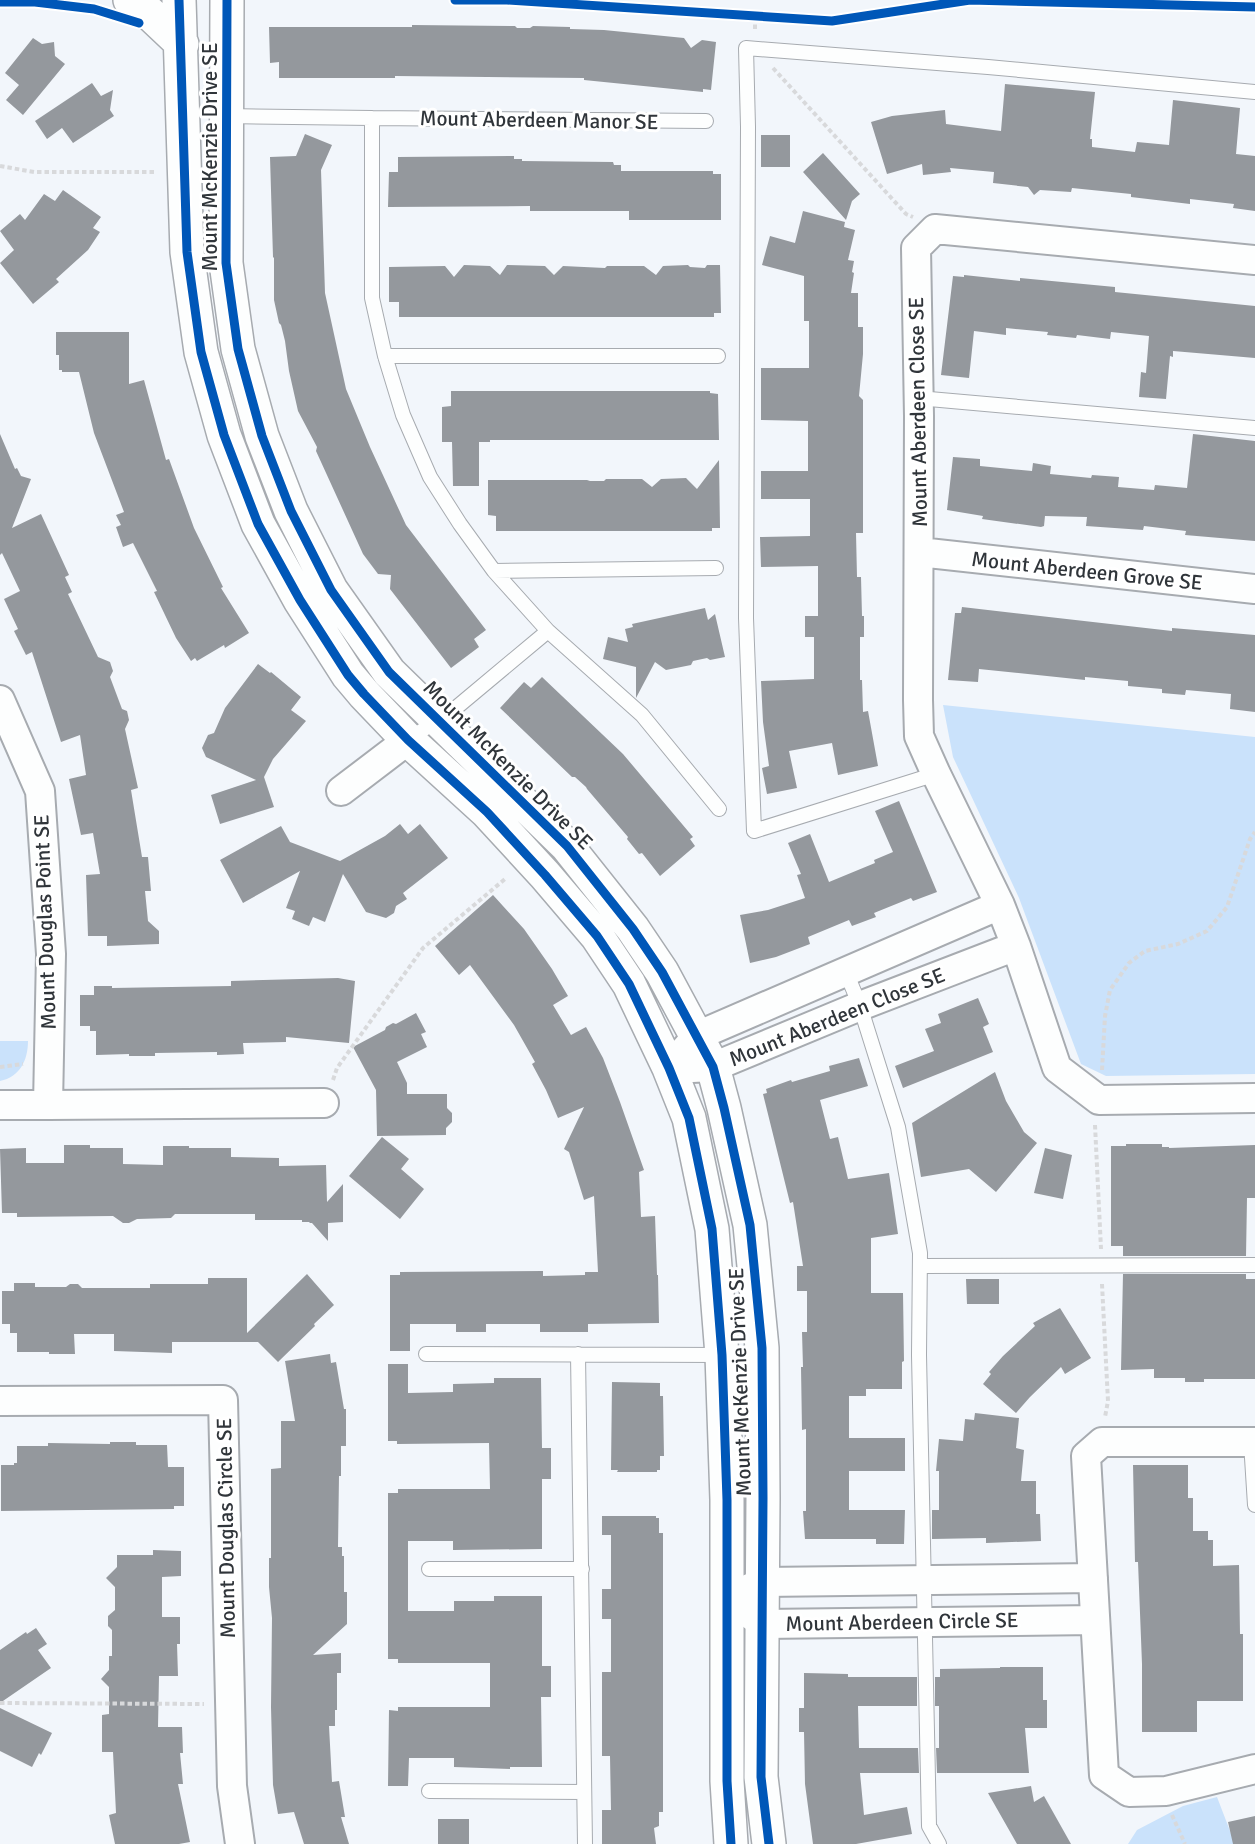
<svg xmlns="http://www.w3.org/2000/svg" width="1255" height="1844" viewBox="0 0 1255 1844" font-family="Signika,sans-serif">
  <rect width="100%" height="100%" fill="#f2f6fb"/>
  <!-- green -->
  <path fill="#cae2fb" d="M943 705 1255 737V1074L1106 1076 1081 1064 1019 898 953 757Z
    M0 1041H28C28 1060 20 1077 0 1081Z
    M1217 1797 1235 1844H1128L1137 1830 1183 1806Z"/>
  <!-- building -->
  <path fill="#94989d" d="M412 25 515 26 517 28H530L533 26 570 27V29L604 30 684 38 691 48 702 40 716 42 711 90 703 89V92L584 80V78L395 76V78H279V62L270 63 269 27H412Z
    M33 38 42 44 54 42 55 56 65 64 23 115 6 100 19 85 5 73Z
    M92 83 101 96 113 90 110 110 114 116 73 143 62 128 47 139 35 121Z
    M1005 84 1095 92 1090 139H1092V147L1135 152 1137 142 1169 145 1173 100 1240 108 1236 154 1255 156V211L1233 208 1234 204 1190 199V204L1131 197V194L1072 188 1071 192 1040 190 1034 195 1028 187 993 183 994 172 950 168 951 172 923 175 922 164 887 174 871 122 892 116 945 110 946 124 1001 131Z
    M305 134 332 145 321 170 325 293 346 389 370 447 406 525 486 630 474 639 479 647 451 668 390 589 391 575 378 574 363 554 316 451 317 447 298 411 289 371 285 341 281 325 279 323 274 300V258L273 257 270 157 296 156Z
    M761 135H790V167H761Z
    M823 153 860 194 852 201 846 220 803 172Z
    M514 156V159H522V161L613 162 614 165H621V171H713V174H721V220H629V211H530V206L388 207 389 172H398V157Z
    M63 190 101 217 93 228 100 232 88 250 56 279 59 282 33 304 0 263 14 250 0 231 20 214 25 220 44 194 55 201Z
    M803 211 845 222 844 227 855 230 848 260 854 261 852 272 854 273 851 293H858V327H863V354L859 396 863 400V533H856L857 577H861L862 616H864V637H860V680H862L863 712 868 711 878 766 838 775 832 743 789 751 797 788 767 794 762 768 769 766 763 722 761 681 814 679V637H805V616H818V566L761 567 760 537 810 536V499H761V471H808V421L761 420V368H809V321H804V276L762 265 770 236 795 243Z
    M464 265 490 266 500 275 507 265 545 266 554 275 563 266 605 268 607 266H644L656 275 663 266 688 265 690 267 705 268 707 265H720L721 313H714V317H399V302H389V267L445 266 454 277Z
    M964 275 1020 281V278L1115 287V292L1255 306V358L1173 351V357L1170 356 1166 399 1139 397 1141 372 1146 373 1149 336 1111 332 1110 339 1077 335 1076 338 1047 335 1048 332 1006 328V335L974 331 969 378 941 375 953 276 964 277Z
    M56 332H129V384L144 380 166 460 169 459 194 528 223 587 221 588 249 633 225 648 224 645 197 661 195 658 191 661 176 638 154 592 157 591 133 543 123 547 116 527 121 525 116 515 124 512 94 433 79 372H62V370H59V355H56Z
    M451 391H710V393L718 394 719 440H490V442H479V486H453L452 442H442V407L451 406Z
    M0 434 15 469 17 468 21 476 31 479 12 528 41 514 69 575 65 577 72 592 68 594 98 657 110 662 113 671 110 677 122 709 127 711 129 720 125 729 138 788 131 790 142 857H148L151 891H145L148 921 159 931V944L107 946V936H88L86 875 100 874 93 833 81 835 69 779 86 775 80 735 61 742 32 652 26 655 14 631 18 629 4 599 20 591 2 553 0 555Z
    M1193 434 1255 441V541L1185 535 1186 531 1144 526 1143 530 1086 526 1087 517 1045 516 1044 526 1041 527 982 519 983 516 947 510 953 457 980 459V466L1032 471 1033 463 1051 466 1050 474 1091 478 1092 475 1119 477 1118 487 1154 490 1155 485 1187 488Z
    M719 460 720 528H712V531H496V516L488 515V480H587L590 481H604L606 479H642L652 487 661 479 686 478 697 489Z
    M962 607 1172 631V628L1255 635V712L1230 709 1231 694 1186 690 1185 695 1162 693V689L1128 686V681L1085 677V680L979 669 978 682 948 680 955 613H961Z
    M705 608 708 620 715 614 725 657 710 660 707 658 693 661 691 665 666 670 655 662 636 698V667L603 659 608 637 628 642 625 629 633 627 632 624Z
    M258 664 270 673 271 672 301 697 291 710 306 721 273 759 264 777 274 807 220 824 211 795 256 780 206 757 202 748 208 735 214 733 225 708Z
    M542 677 623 754 693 837 690 839 695 846 660 876 642 853 639 854 627 839 628 837 587 789 586 787 575 777H572L500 708 524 682 531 688Z
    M899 801 937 892 913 901 911 898 874 913 876 917 852 926 849 920 808 937 810 944 776 957 750 963 740 915 768 910 805 898 797 875 801 874 788 843 810 834 829 882 875 863 874 860 893 852 875 811Z
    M400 824 408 834 420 824 448 858 403 893 407 899 396 906 394 913 386 918 366 912 343 874 325 922 313 917 309 926 292 919 295 911 286 908 300 871 243 903 220 860 281 826 290 842 340 861 385 836Z
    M493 895 524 929 552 969 568 996 553 1005 571 1035 586 1027 603 1058 620 1102 644 1170 639 1172 641 1217 655 1216 657 1275H658L659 1323 588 1324V1332H540V1324H486V1332H456V1324H410V1351H390V1275H400V1272L543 1271V1276L585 1275V1272H598L594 1196 584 1200 569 1152 564 1149 584 1107 558 1118 546 1090 532 1064 535 1062 514 1025 470 965 459 975 435 946Z
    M338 978 355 981 349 1043 286 1037V1042L243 1043 244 1054 217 1055V1052L155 1053V1056H129V1054L96 1055V1031H90V1026H80V995H94V986H112V988L231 986V981Z
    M978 998 989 1024 983 1027 993 1052 903 1088 895 1066 934 1051 925 1029 941 1023 938 1014Z
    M416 1013 426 1032 421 1034 427 1047 397 1062 407 1083V1094H447V1108L452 1113V1122L446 1128V1135L377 1136 376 1090 353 1047 385 1030 386 1027 393 1023 396 1024Z
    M859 1058 868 1086 820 1100 830 1139 838 1137 848 1179 889 1173 898 1234 871 1238V1293H903L904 1361 902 1362V1389H866V1396H849V1438H905V1471H849V1510H905L904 1544H876V1539H805L803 1511H806V1429L802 1430 801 1367H803L802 1332H807V1291H797V1266H803L793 1202 790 1203 763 1094 767 1093 766 1089 791 1080 792 1082 830 1071 829 1066Z
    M995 1072 1006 1101 1024 1132 1037 1143 996 1192 969 1169 921 1177 912 1123Z
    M382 1137 409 1159 401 1169 424 1189 400 1219 349 1176Z
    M1126 1144H1162V1147H1169V1148L1255 1145V1198H1247L1246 1256H1123V1246H1111V1146H1126Z
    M64 1145H90V1148H123V1164L163 1165V1146H189V1148H231V1157L279 1158V1166L326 1165 327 1202 343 1184V1222L328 1223V1241L312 1223H309L310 1222H302V1220H255V1214H175L171 1218 137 1219 129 1223H123L113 1216 17 1217V1213H2L0 1149 26 1148V1163H64Z
    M1045 1148 1072 1155 1063 1199 1034 1193Z
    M307 1274 334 1305 314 1324 315 1326 278 1362 258 1342H172V1353L114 1351V1334H74L75 1354H49V1352H17V1333H10V1324H2V1291H14V1283H35V1287H66L70 1284H78L82 1288H150V1284H208V1278H247V1333Z
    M1123 1274H1246V1279H1255V1379H1204V1382H1185V1378H1154V1369L1121 1370Z
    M966 1279H999V1304H967Z
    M1060 1308 1091 1358 1065 1374 1061 1367 1030 1397 1016 1413 983 1384 991 1374 989 1372 1003 1356 1035 1326 1033 1323Z
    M330 1354 331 1363 336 1362 344 1409H346V1446H341V1476H339L338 1547H342V1556H344V1592H347V1624L313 1655 341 1653V1673H337V1710H335V1726H329L332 1782 339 1781 345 1817H341L349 1844H304L294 1812 278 1814 273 1785 271 1707 272 1618 269 1587V1558H271V1469L281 1468V1421H295L285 1361Z
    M388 1364H408V1393L453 1392V1384L494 1383V1378H541L542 1448H551V1479H542V1549L453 1550V1541H408V1611H454V1601H494V1596H542V1666H551V1697H541L542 1767H510V1769L454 1767V1758H409L408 1786H388L389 1710 398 1711V1707H490V1663H398V1659H388V1493H398V1489H490L489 1443 397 1444V1441H388Z
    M612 1382 660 1383V1396H663L664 1456H660V1470H657V1472H617L618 1470H611Z
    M975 1413 1019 1418 1016 1448 1024 1450 1021 1481H1036V1514H1040L1041 1541 986 1543V1538L932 1539V1510H939V1471H936L939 1439 963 1441 965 1419 974 1420Z
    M110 1442H136V1445H167L168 1467H184V1506H174V1509L1 1511V1465H14V1463H17V1446H48V1443L110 1444Z
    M1133 1465H1188V1498H1193V1531H1208V1540H1213V1566L1239 1565 1240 1634H1243V1701H1197V1732H1142V1664L1138 1562H1135Z
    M602 1516H656V1518H659V1533H663V1812H659V1826L654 1828 656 1844H602V1810H611L610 1756H602V1672H611V1619H602V1589H611V1535H602Z
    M153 1550 181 1551V1576L162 1577V1617H180V1644H177L178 1676H159L158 1727H182L183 1753H180L183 1784H178L190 1842 179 1844H115L109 1815 116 1813 113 1752H102V1715L109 1714V1687L101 1679 109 1670V1656H112V1630L108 1626V1616L115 1610V1587L106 1578 117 1567V1555H153Z
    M36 1628 47 1644 38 1650 51 1668 0 1703V1650L26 1632 27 1634Z
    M1000 1667H1043V1700H1047V1728H1025L1029 1773H937L936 1748H939V1706H935V1677H940V1669L1000 1668Z
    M804 1673 848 1674V1677H917V1706H858L859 1748H918L919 1773H860L864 1815 907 1807 912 1834 856 1844H813L805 1784 804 1732H799V1708H804Z
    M0 1708 52 1733 41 1755 39 1753 32 1767 0 1751Z
    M1031 1786 1034 1802 1044 1796 1071 1844H1017L988 1793Z
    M1255 1816V1844H1233L1228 1822Z
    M438 1819H469V1844H438Z"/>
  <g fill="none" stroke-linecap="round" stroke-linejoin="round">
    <!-- lane casing -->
    <g stroke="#a7abb0" stroke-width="16">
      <path id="lane" d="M226 116 372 118V298L385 356 403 415 430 477 460 524 494 571 548 631 457 707 408 740
        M372 118 706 121
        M385 356H718
        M918 398 1255 428
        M494 571 716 568
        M548 631 642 715 719 809
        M936 774 754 831 746 618 748 127 746 48 988 67 1255 92
        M846 972 860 1006 898 1127 920 1253 919 1355 929 1826 939 1844
        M920 1266 1255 1265
        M426 1354 722 1355
        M578 1354 585 1844
        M1251 1442 1255 1505
        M429 1569H582
        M429 1791 584 1792"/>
    </g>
    <!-- street casing -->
    <g stroke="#a7abb0" stroke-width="32">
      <path id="street" d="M1255 260 935 229 916 248 919 416 918 700 919 736 936 774 1000 905 1016 946 1057 1068 1099 1100 1255 1098
        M919 552 1255 589
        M0 700 40 791 51 954 48 1105H0
        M341 791 408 740
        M669 1068 697 1036 1000 905
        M692 1068 713 1067 860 1006 1016 946
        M48 1105 324 1103
        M0 1401 223 1400 232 1786 240 1844
        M1255 1442H1102L1086 1456 1104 1775 1129 1792 1166 1791 1255 1769
        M1093 1578 763 1582 727 1598 763 1624 1095 1620"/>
    </g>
    <!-- secondary casing -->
    <g stroke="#a7abb0" stroke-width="36">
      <path id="secondary" d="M130 0 146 10 182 44
        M179 0 187 252 201 352 224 435 258 524 300 600 348 675 364 694 408 740 487 812 545 875 597 936 629 984 669 1068 689 1118 712 1229 722 1355 727 1500V1781L731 1844
        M227 0 226 263 238 349 262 436 291 511 331 590 389 672 567 846 633 929 662 972 713 1067 724 1108 750 1225 762 1348 763 1498 761 1777 769 1844"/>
    </g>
    <!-- path -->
    <path stroke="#d8d9db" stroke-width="4" stroke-dasharray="4.5 3" stroke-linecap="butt" d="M755 17V31
      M773 68 906 214 913 217
      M0 166 34 172H154
      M0 1067 23 1064
      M1102 1070 1105 1016 1110 990 1129 963 1145 951 1178 944 1207 931 1227 907 1250 839 1255 832
      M333 1080 337 1068 423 948 505 879
      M1095 1125 1101 1249
      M1102 1284 1108 1401 1105 1417
      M0 1703 204 1704
      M1172 1815 1185 1844"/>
    <!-- lane -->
    <use href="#lane" stroke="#fdfefe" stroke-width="14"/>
    <!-- street -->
    <use href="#street" stroke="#fdfefe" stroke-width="28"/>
    <!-- secondary -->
    <use href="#secondary" stroke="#fdfefe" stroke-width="33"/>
    <!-- cycleway casing -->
    <g stroke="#fff" stroke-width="13">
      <path id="cycleway" d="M179 0 187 252 201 352 224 435 258 524 300 600 348 675 364 694 408 740 487 812 545 875 597 936 629 984 669 1068 689 1118 712 1229 722 1355 727 1500V1781L731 1844
        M227 0 226 263 238 349 262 436 291 511 331 590 389 672 567 846 633 929 662 972 713 1067 724 1108 750 1225 762 1348 763 1498 761 1777 769 1844
        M455 0H507L832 21 970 0 1255 7
        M0 2H35L94 9 139 23"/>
    </g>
    <!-- cycleway -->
    <use href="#cycleway" stroke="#0057b8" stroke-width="9"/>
  </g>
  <g text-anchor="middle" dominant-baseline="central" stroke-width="6" stroke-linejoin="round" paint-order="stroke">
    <!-- street labels -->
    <g font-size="21" fill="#30353a" stroke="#fff">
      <text transform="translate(539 120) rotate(1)">Mount Aberdeen Manor SE</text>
      <text transform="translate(210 157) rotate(-90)">Mount McKenzie Drive SE</text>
      <text transform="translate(918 412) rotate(-91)">Mount Aberdeen Close SE</text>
      <text transform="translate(1087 571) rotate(6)">Mount Aberdeen Grove SE</text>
      <text transform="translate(508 765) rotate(45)">Mount McKenzie Drive SE</text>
      <text transform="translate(45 922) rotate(-92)">Mount Douglas Point SE</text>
      <text transform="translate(837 1017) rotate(-22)">Mount Aberdeen Close SE</text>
      <text transform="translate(740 1382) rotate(-92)">Mount McKenzie Drive SE</text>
      <text transform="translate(226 1528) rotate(-91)">Mount Douglas Circle SE</text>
      <text transform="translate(902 1622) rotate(-1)">Mount Aberdeen Circle SE</text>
    </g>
  </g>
</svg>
